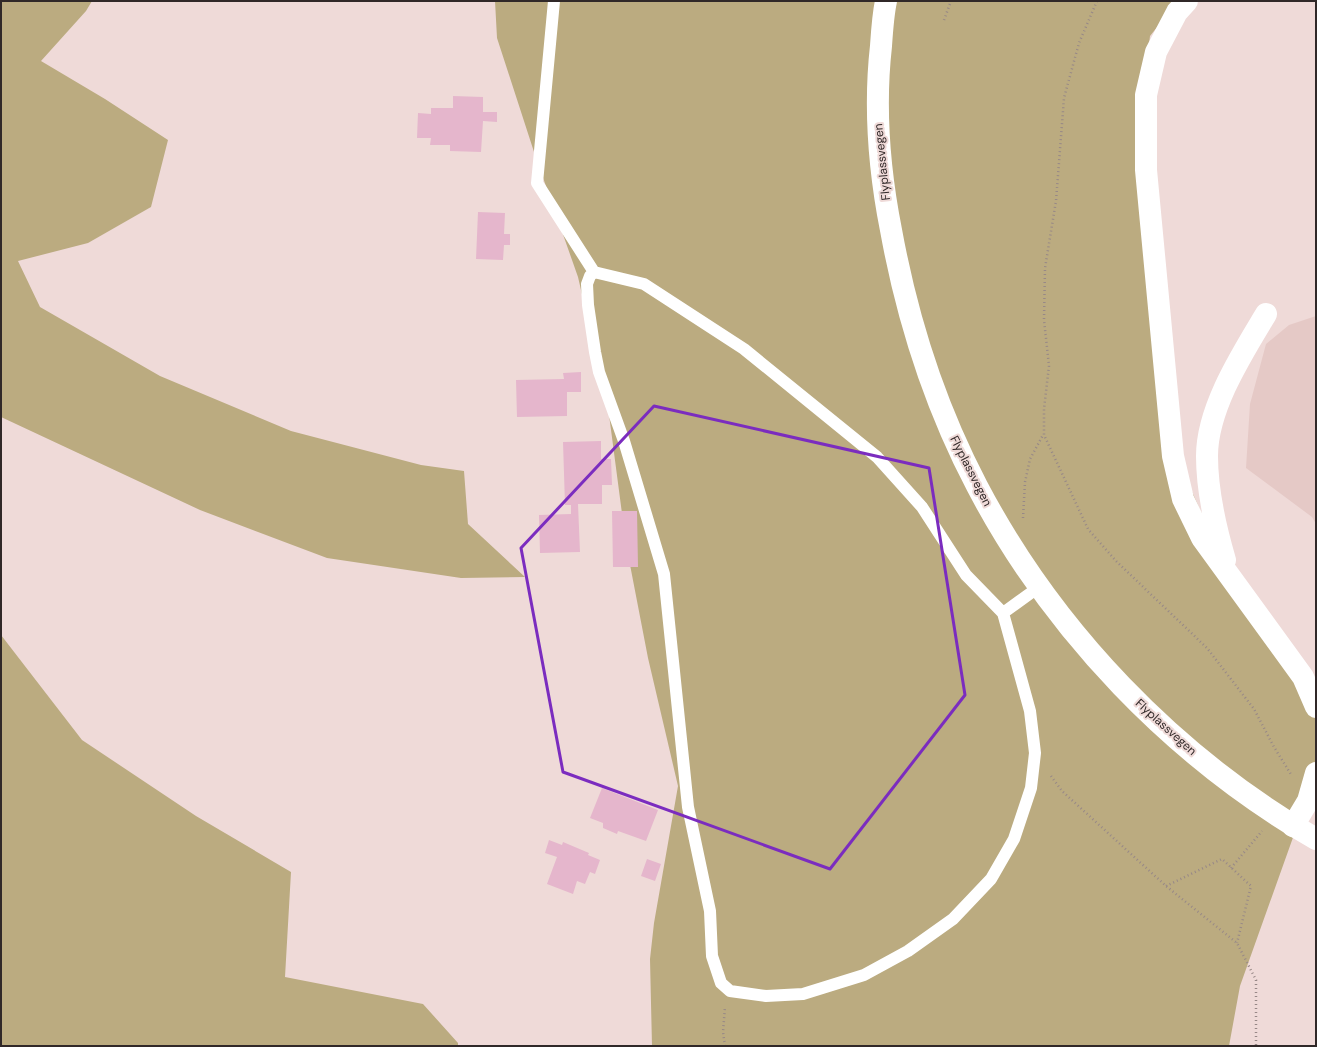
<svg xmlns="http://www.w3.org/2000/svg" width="1317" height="1047" viewBox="0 0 1317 1047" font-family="'DM Sans',sans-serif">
  <rect width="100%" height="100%" fill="#efdad8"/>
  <!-- built -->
  <path fill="#e5c9c6" d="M1316 316V524L1312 517 1246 468 1250 404 1266 344 1289 325Z"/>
  <!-- forest -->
  <path fill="#bbab80" d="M1 1H92L86 11 41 61 105 99 168 140 151 207 88 243 18 261 40 307 160 376 291 431 421 465 464 471 468 524 525 577 461 578 327 558 200 510 1 417Z
    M495 1H1178L1150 36 1137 142 1158 370 1189 485 1229 574 1316 692V773L1240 986 1229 1046H652L650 959 654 923 678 786 648 658 626 544 608 407 578 277 535 155 497 38Z
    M1 635 82 740 196 816 291 872 285 977 423 1004 458 1043V1046H1Z"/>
  <!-- building -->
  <path fill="#e5b6cc" d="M453 96 483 97V112H497V122L483 121 481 152 450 151V145H430L431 138H417L418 113 431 114V108H453Z
    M478 212 505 213 504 234H510V245H504L503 260 476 259Z
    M581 372V392H567V416L517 417 516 380 564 379 563 373Z
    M601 441V459H611L612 485H602V504H578L580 552 540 553 539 515 571 514V505H565L563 442Z
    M612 511H637L638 567H613Z
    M602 788 658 810 646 841 618 831 617 834 603 828V823L590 818Z
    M549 840 562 845 563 842 589 853 588 855 600 860 595 874 590 872 585 884 577 881 573 894 547 884 557 857 545 853Z
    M647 859 661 864 655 881 641 876Z"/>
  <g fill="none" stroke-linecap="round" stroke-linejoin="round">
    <!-- path -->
    <path stroke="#978887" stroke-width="2.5" stroke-dasharray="1 3" stroke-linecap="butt" d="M1097 1 1079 43 1064 98 1056 201 1045 268 1044 320 1049 366 1044 409V435L1088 529 1116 561 1207 648 1254 709 1274 747 1292 776
      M944 20 951 1
      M1023 518 1025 482 1030 459 1043 435
      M1051 776 1062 791 1166 886 1237 943 1256 980V1046
      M1231 868 1262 831
      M1166 886 1222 859 1251 886 1237 943
      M725 1046 723 1032 725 1007"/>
    <!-- service -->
    <path stroke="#fff" stroke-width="12" d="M554 1 537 183 594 272 644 284 744 349 877 457 922 507 966 575 1003 613 1039 587
      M594 272 590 276 587 284 588 305 595 352 599 372 624 441 664 574 688 807 710 911 712 956 721 983 730 991 766 996 803 994 864 975 908 951 953 919 991 879 1014 839 1031 788 1035 753 1030 711 1003 613"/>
    <!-- minor -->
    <path stroke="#fff" stroke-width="22" d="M1187 1 1177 12 1156 52 1146 95V170L1173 456 1183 499 1202 538 1303 677 1316 707
      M1225 560C1215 526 1207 492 1207 456 1207 408 1242 354 1266 314
      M1293 826 1308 801 1316 773"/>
    <!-- secondary -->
    <path stroke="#fff" stroke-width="22" d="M886 1C883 15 882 31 881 46 874 108 879 169 891 230 907 318 935 406 977 486 1053 631 1174 757 1316 839"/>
  </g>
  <!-- marked area -->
  <path fill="none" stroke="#7b2cbf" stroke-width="3" stroke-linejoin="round" d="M654 406 929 468 965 695 830 869 563 772 521 548Z"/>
  <g text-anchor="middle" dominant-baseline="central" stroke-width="4" stroke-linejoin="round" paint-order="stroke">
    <!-- street labels -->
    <g font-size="12" fill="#302828" stroke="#efdad8">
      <text transform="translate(882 162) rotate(-96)">Flyplassvegen</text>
      <text transform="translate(971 471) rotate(63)">Flyplassvegen</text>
      <text transform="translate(1166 727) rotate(42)">Flyplassvegen</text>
    </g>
  </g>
  <!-- border -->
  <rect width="1317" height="1047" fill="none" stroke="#302828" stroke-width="4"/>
</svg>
